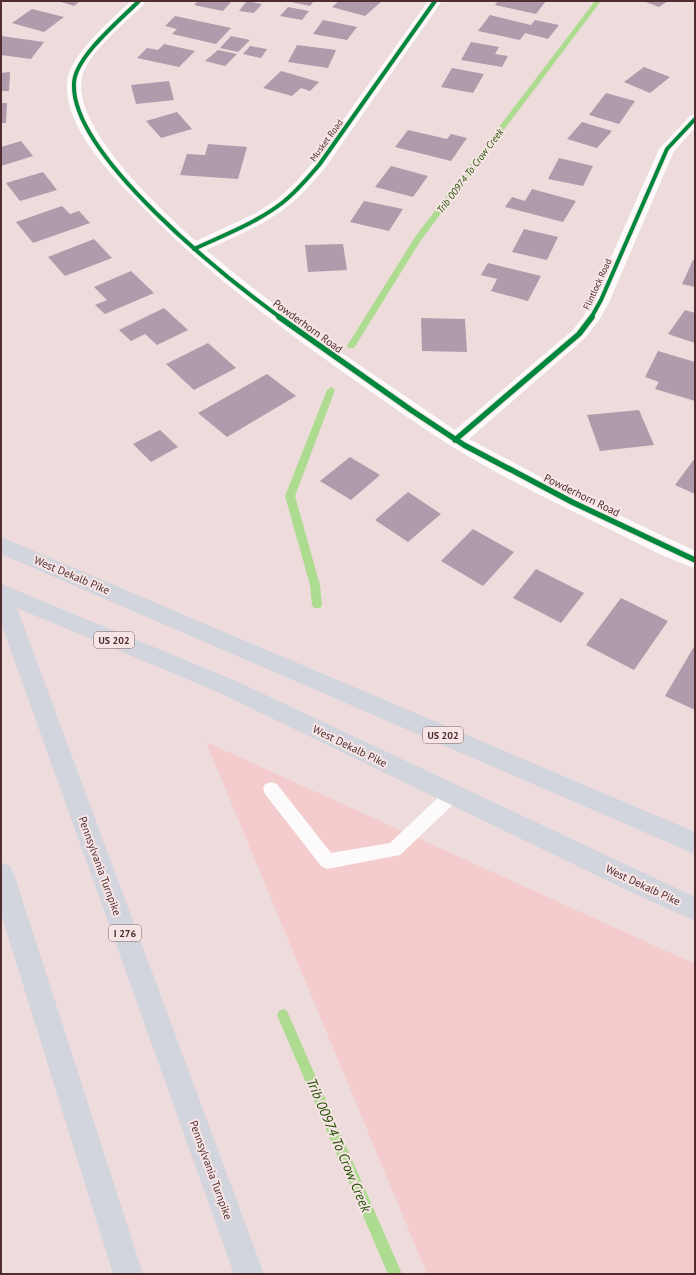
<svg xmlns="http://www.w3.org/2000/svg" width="696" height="1275" viewBox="0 0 696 1275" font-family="'PT Sans',sans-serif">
  <rect width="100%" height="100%" fill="#eedbdb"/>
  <!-- built -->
  <path fill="#f4cccd" d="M206 742 695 964V1274H427Z"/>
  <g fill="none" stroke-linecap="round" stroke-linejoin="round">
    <!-- stream -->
    <path fill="#addc90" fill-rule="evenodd" d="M595 1H601L421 240 354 348H348L347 346 415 237Z
      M331 387 335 390 295 496 320 585 322 605 320 608H314L312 605 310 585 285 496 327 390Z
      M283 1009 287 1011 402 1274H388L277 1015 279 1011Z"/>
  </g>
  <!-- building -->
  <path fill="#b09aac" d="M58 1H80L74 6Z
    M198 1H232L223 11 194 5Z
    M247 1 262 4 254 13 239 11Z
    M292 1H314L310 6 291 2Z
    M339 1H382L365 16 332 7Z
    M498 1H546L536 14 495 5Z
    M643 1H668L659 7Z
    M288 7 309 11 302 20 280 16Z
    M32 9 64 17 44 32 12 23Z
    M490 15 531 25 535 20 559 25 548 39 525 33 520 40 478 31Z
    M175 16 231 28 216 44 172 34 177 29 165 26Z
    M323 20 357 27 347 40 313 34Z
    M1 36 44 42 31 59 1 55Z
    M231 36 250 40 238 52 220 48Z
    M471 42 499 47 495 54 508 56 502 67 461 60Z
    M164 44 195 51 179 67 137 58 147 48 158 50Z
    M297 45 336 50 328 68 288 62Z
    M250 46 267 49 261 58 243 54Z
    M218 50 237 54 225 66 205 61Z
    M644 67 670 77 650 93 624 82Z
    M452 68 484 74 473 93 441 87Z
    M281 71 319 82 310 91 301 88 292 96 263 88Z
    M10 72 9 91H1V73Z
    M169 81 174 100 136 104 131 85Z
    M606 93 635 101 619 124 589 115Z
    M1 103H7L6 123H1Z
    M177 112 192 129 161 138 146 121Z
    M582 122 612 131 597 148 567 139Z
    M408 130 447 139 451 134 467 138 451 161 395 147Z
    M21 141 33 156 1 166V147Z
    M208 144 247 147 238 179 180 175 187 154 205 155Z
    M559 158 593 166 583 186 548 179Z
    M391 166 428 176 413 197 375 187Z
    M43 172 57 190 20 201 6 183Z
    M532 189 576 201 563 222 505 207 512 197 525 201Z
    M364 201 403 209 389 231 350 222Z
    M62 206 70 214 79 211 90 223 33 243 16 222Z
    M524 229 558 237 547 260 512 252Z
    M94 239 112 258 65 276 48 257Z
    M343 244 347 270 308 272 305 245Z
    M693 260H695V287L682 284Z
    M488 263 541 276 528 301 491 291 497 279 481 275Z
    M131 271 154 293 105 314 95 305 107 300 94 287Z
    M164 308 188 330 157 345 145 334 131 341 119 330Z
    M685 310 695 313V343L668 334Z
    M421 318 465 319 467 352 422 351Z
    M208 343 236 368 194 390 166 364Z
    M658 351 695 362V401L655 389 659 382 645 377Z
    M267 374 296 396 227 437 198 413Z
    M639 410 654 445 600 451 587 415Z
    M160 430 178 447 151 462 133 444Z
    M350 457 380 475 351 500 320 481Z
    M695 458V494L675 485Z
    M408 492 441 514 408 542 375 520Z
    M473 529 514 552 483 586 441 561Z
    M536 569 584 593 561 623 513 598Z
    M621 598 668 621 634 670 586 645Z
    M695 645V710L665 696Z"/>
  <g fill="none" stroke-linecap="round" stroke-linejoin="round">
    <!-- lane -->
    <path fill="#fcfafa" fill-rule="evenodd" d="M271 782 277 784 331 853 390 843 446 790 452 788 458 790 460 795 458 800 400 855 327 869 321 866 265 794 263 789 265 784Z"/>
    <!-- street -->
    <path fill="#fcfafa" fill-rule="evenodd" d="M131 1H146C141 8 135 13 129 18 113 34 93 51 84 71 63 121 163 212 196 241L256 213 276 200 296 182 313 162 428 1H442L325 168C313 182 302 195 288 206 263 226 234 237 206 250L249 285 311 332 455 430 573 330 583 317 592 300 659 149 690 116 695 114V128L674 151 610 300 600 319 585 338 469 439 558 486 695 551V568C666 559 638 543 611 530 556 503 499 476 448 444 418 425 389 404 360 384 278 326 198 267 129 193 103 166 65 124 67 83 68 56 112 19 131 1Z"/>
    <!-- highway -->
    <path fill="#d2d5dd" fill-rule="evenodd" d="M1 537 695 832V854L1 554Z
      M1 584 236 681 695 897V921L633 893 220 693 17 608 264 1274H234L1 623Z
      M1 863 10 866 14 874 143 1274H113L1 914Z"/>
    <!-- cycleway-far1 casing -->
    <g stroke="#f7e5e5" stroke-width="6">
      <path id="cycleway-far1" d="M139 1C121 19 75 57 74 83 70 155 226 278 281 318
        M194 249C224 235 256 223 282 203 296 192 308 178 319 165L435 1
        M591 318 601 300 667 149 695 119"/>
    </g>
    <!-- cycleway casing -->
    <g stroke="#f7e5e5" stroke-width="8">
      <path id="cycleway" d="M279 317 411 410 464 445 572 502 695 560
        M455 440 579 334 592 317"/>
    </g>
    <!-- cycleway-far1 -->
    <use href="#cycleway-far1" stroke="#00873e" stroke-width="4"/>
    <!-- cycleway -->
    <use href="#cycleway" stroke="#00873e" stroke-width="5.5"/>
  </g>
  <g text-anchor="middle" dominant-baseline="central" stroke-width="4" stroke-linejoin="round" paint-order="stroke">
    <!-- far-street labels -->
    <g font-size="9" fill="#4f2d2f" stroke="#f7e5e5">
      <text transform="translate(326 140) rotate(-54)">Musket Road</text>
      <text transform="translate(597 284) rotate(-65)">Flintlock Road</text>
    </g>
    <!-- far-water labels -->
    <g font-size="10" font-style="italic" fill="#235204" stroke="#f7e5e5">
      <text transform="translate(470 171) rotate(-53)">Trib 00974 To Crow Creek</text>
    </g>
    <!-- shield labels -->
    <g fill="#f7e5e5" stroke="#816466" stroke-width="1">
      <rect x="94" y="632" width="40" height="16" rx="3"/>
      <rect x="423" y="727" width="40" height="16" rx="3"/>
      <rect x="109" y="925" width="32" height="16" rx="3"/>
    </g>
    <g font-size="10" font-weight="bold" fill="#4f2d2f">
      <text x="114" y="640">US 202</text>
      <text x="443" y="735">US 202</text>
      <text x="125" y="933">I 276</text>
    </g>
    <!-- street labels -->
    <g font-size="11" fill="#4f2d2f" stroke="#f7e5e5">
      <text transform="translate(308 326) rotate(36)">Powderhorn Road</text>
      <text transform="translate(582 495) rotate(26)">Powderhorn Road</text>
      <text transform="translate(72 575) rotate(23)">West Dekalb Pike</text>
      <text transform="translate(350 746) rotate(26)">West Dekalb Pike</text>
      <text transform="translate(100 866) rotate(70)">Pennsylvania Turnpike</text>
      <text transform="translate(643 885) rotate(25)">West Dekalb Pike</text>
      <text transform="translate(211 1170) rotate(70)">Pennsylvania Turnpike</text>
    </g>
    <!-- near-water labels -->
    <g font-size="14" font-style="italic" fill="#235204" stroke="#f7e5e5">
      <text transform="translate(339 1145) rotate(67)">Trib 00974 To Crow Creek</text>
    </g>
  </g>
  <!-- border -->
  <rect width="696" height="1275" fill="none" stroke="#4f2d2f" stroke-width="4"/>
</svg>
